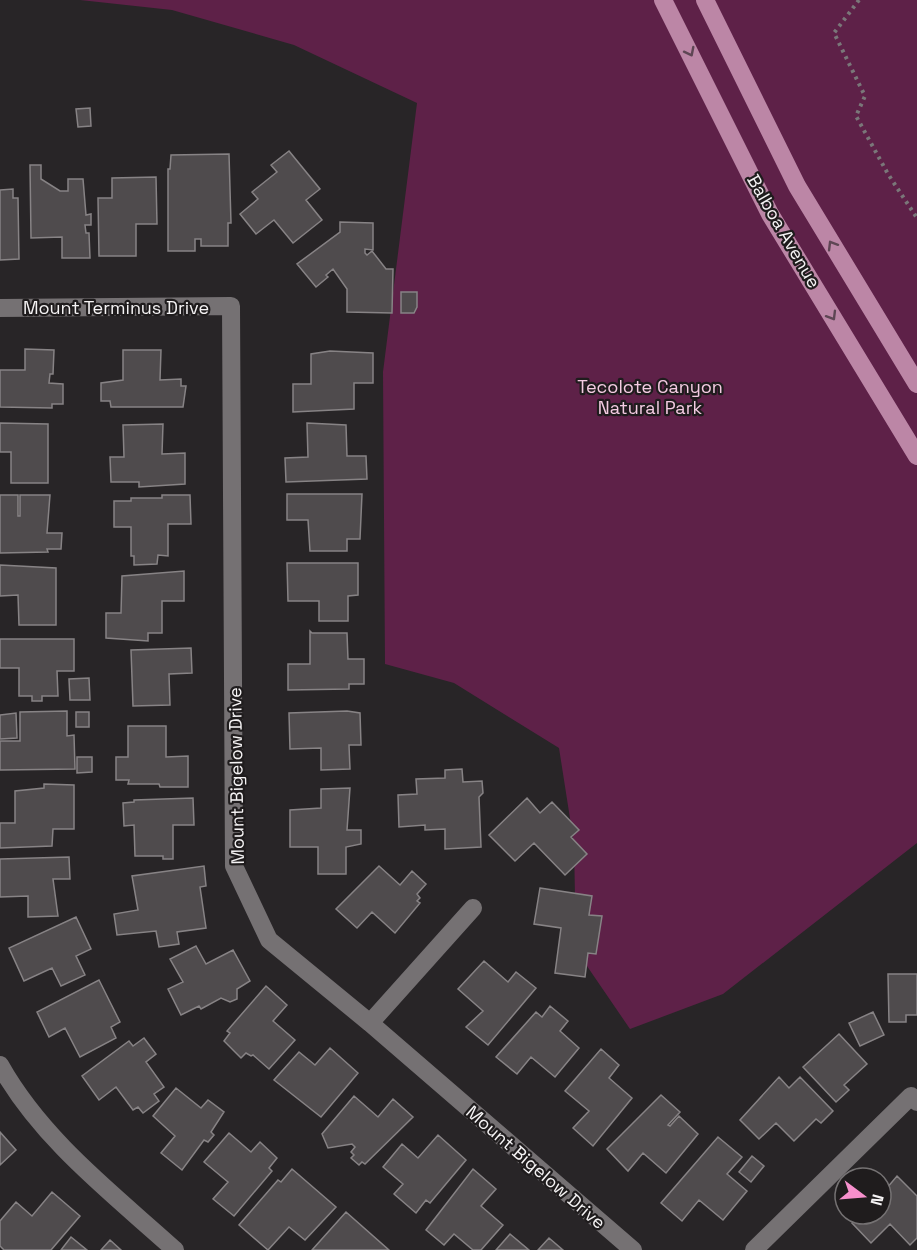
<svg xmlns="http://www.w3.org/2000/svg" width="917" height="1250" viewBox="0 0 917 1250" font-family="'Space Grotesk',sans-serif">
  <rect width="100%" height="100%" fill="#282527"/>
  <!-- green -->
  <path fill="#5e2148" d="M80 0H917V843L723 994 630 1029 576 950 574 844 559 748 454 683 385 664 383 372 417 103 294 45 172 10Z"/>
  <!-- building -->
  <path fill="#4f4b4d" stroke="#878385" stroke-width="1.5" d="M90 108 91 126 78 127 76 109Z
    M289 151 320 189 306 200 322 220 293 243 274 220 256 234 240 214 258 199 252 192 277 172 271 165Z
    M229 154 231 223H228V246H201V239H195V251H168V169H170L171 155Z
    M30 165H41V179L60 191H68V179H83L86 215 91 214V225H85L86 233H89L90 258H62V237L31 238Z
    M156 177 157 224H136V256H99L98 198H112V178Z
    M13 189V198H18L19 259 0 260V190Z
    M340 222 373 223V250L365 249V253L367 255 372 251 386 269H393L392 313 347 312V289L333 269 326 275 328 277 316 287 297 264 340 232Z
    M401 292H417V307L414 313H401Z
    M25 349 54 350 53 374H50L49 383 63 384V404H52V408L0 407V370H25Z
    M123 350H161L160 380 181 379V386H186L183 407H111L110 401H101V383L123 380Z
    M330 351 373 353V383H354V409L293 412V384H311V354Z
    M0 423 48 424V483H11V452H0Z
    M307 423 346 425 347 456H366L367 479 286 482 285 458 308 457Z
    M163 424 162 454 185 453V484L139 487V482H111L110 457H124L123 425Z
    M287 494H362L360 539H347V551H310L308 520H287Z
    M0 495H18V516H20V495H50L47 533H62L61 549H47L48 552 0 553Z
    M162 495H190L191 524H168V556L158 555 157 564 134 565V556H131V527H114V501H131V498H162Z
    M287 563H358V595L348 596V621H319V601H288Z
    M0 565 56 568V625H19L18 595 0 596Z
    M184 571V601H162V633H148V641L106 638V613H121L122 576Z
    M310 631 312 633H347L348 659H364V684H349V689L288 690V664H310Z
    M0 639H74V671H57L58 696H42V701H32V696H19V668H0Z
    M191 648 192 673 169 674 170 705 133 706 131 650Z
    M89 678 90 700H70L69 679Z
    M67 711V736L74 735 75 769 0 770V741H20V712Z
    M347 711 360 713 361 745H349L350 769 321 770V748L290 749 289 713Z
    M76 712H89V727H76Z
    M16 713 17 738 0 739V715Z
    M128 726H166V757L188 756V787H160L159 784H128L129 780H116V757H128Z
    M77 757H92V772L77 773Z
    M462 769 463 782 482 781 483 793 479 797 481 847 445 849V829L425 830V825L399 827 398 795 417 794 416 779 445 778V770Z
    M44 784 74 785V829H53L52 846 0 848V823H15V791L44 788Z
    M350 788 347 830H361V844L346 847V874H318V847H290V810L321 808V789Z
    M193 798 194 825H173V859H163V856H135L134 825 124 826 123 803 134 802V800Z
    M527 798 540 813 552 802 579 830 571 837 587 854 565 875 534 843 515 861 489 835Z
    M69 857 70 879H53L58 916 28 917V896L0 897V859Z
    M204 866 206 886 200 887 206 928 177 932 179 944 159 947 156 931 117 935 114 914 138 910 132 876Z
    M379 866 400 885 412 871 426 884 417 894 420 898 417 901 420 903 395 933 372 912 357 928 336 909Z
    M540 888 592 896 589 915 602 916 596 954 588 953 585 977 555 973 561 928 534 924Z
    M76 917 91 949 76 956 85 975 61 986 52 968 24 981 9 948Z
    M196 946 206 964 233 950 250 981 237 989V999L230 1002 221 998 201 1009 199 1006 181 1015 168 989 183 982 170 959Z
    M484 961 508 982 516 972 536 988 488 1045 466 1027 483 1011 458 989Z
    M888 974H917V1015H906V1022H889Z
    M99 980 120 1022 111 1027 116 1038 80 1057 65 1028 49 1037 37 1012Z
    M266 986 287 1005 273 1021 295 1040 269 1069 253 1055 251 1056 246 1053 241 1058 224 1041 230 1033 227 1031Z
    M550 1006 568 1021 560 1031 579 1048 555 1077 531 1057 517 1074 496 1057 536 1012 542 1017Z
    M873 1012 884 1035 860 1046 849 1023Z
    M839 1034 867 1064 844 1085 849 1090 836 1102 803 1067Z
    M144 1038 156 1054 146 1062 164 1087 154 1094 159 1101 143 1113 138 1107 133 1110 116 1087 99 1100 82 1076 129 1041 133 1046Z
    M330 1048 358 1073 321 1117 274 1080 299 1052 315 1065Z
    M601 1049 619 1065 609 1078 632 1098 593 1146 573 1128 589 1111 565 1091Z
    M779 1077 789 1088 800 1077 833 1111 821 1123 816 1119 794 1141 776 1123 759 1139 740 1120Z
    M176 1088 201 1108 208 1100 224 1112 211 1132 214 1135 208 1142 204 1140 182 1170 161 1153 175 1136 153 1116Z
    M661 1095 680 1112 668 1125 670 1126 679 1116 698 1134 666 1173 643 1153 628 1171 607 1149Z
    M354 1096 378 1117 393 1099 413 1117 365 1164 362 1162 359 1165 351 1158 354 1155 351 1152 355 1147 352 1144 328 1148 322 1134Z
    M0 1132 16 1150 0 1165Z
    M229 1133 251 1152 260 1142 277 1158 269 1168 272 1171 234 1216 213 1199 228 1182 204 1162Z
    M438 1135 466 1160 430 1203 426 1200 416 1213 394 1194 403 1184 383 1167 402 1144 418 1158Z
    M718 1137 742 1157 727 1174 747 1191 723 1220 699 1200 682 1221 661 1203Z
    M752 1156 764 1166 751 1182 739 1172Z
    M292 1169 336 1207 305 1240 289 1227 268 1250 239 1225 278 1180 281 1182Z
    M473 1169 496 1189 481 1206 503 1225 481 1250H473L454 1234 444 1245 426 1230Z
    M897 1176 917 1196V1238L910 1245 890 1224 871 1243 852 1223 862 1214H881V1195Z
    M52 1192 80 1216 51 1250H4L0 1246V1221L16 1202 32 1216Z
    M346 1212 389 1250H312Z
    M510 1234 529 1250H496Z
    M71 1237 87 1250H61Z
    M549 1238 563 1250H538Z
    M110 1240 121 1250H101Z"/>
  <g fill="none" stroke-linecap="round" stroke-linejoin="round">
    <!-- path -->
    <path stroke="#7a7779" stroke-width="4" stroke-dasharray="3 4.5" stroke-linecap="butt" d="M859 0 834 33 865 96 856 116 888 174 917 218"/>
    <!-- street -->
    <path stroke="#757173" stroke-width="18" d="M0 308 231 306 234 866 269 940 370 1023 633 1250
      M370 1023 473 908
      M0 1065C42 1140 112 1193 175 1250
      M754 1250 911 1096 917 1102"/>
    <!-- primary -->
    <path stroke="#bc86a6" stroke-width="18" d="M663 0 770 214 917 456
      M705 0 797 186 917 384"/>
  </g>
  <!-- one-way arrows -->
  <defs><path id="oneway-chevron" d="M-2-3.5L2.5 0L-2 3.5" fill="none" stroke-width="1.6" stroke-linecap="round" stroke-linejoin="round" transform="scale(1.5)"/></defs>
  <g stroke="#5e4654">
    <use href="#oneway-chevron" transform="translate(690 52) rotate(63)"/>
    <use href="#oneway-chevron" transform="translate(832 245) rotate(-121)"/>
    <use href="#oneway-chevron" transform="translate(832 316) rotate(59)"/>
  </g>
  <g text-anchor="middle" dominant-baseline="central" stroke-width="4.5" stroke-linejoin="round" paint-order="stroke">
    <!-- street labels -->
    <g font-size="18" fill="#f5f3f4" stroke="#1f1c1d">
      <text transform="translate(784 231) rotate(60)">Balboa Avenue</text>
      <text x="116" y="307">Mount Terminus Drive</text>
      <text transform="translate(236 776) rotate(-91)">Mount Bigelow Drive</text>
      <text transform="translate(536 1167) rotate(41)">Mount Bigelow Drive</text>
    </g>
    <!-- park labels -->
    <g font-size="18" fill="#f4cbe2" stroke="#1f1c1d">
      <text x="650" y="386">Tecolote Canyon<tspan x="650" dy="21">Natural Park</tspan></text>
    </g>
  </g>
  <!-- north arrow -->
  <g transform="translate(863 1196) rotate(106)"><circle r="28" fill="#1f1c1d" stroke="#757273" stroke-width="1.5"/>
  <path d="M0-4.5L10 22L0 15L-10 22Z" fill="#f790cd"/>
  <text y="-9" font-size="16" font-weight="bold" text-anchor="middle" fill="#f5f3f4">N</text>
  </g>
</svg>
